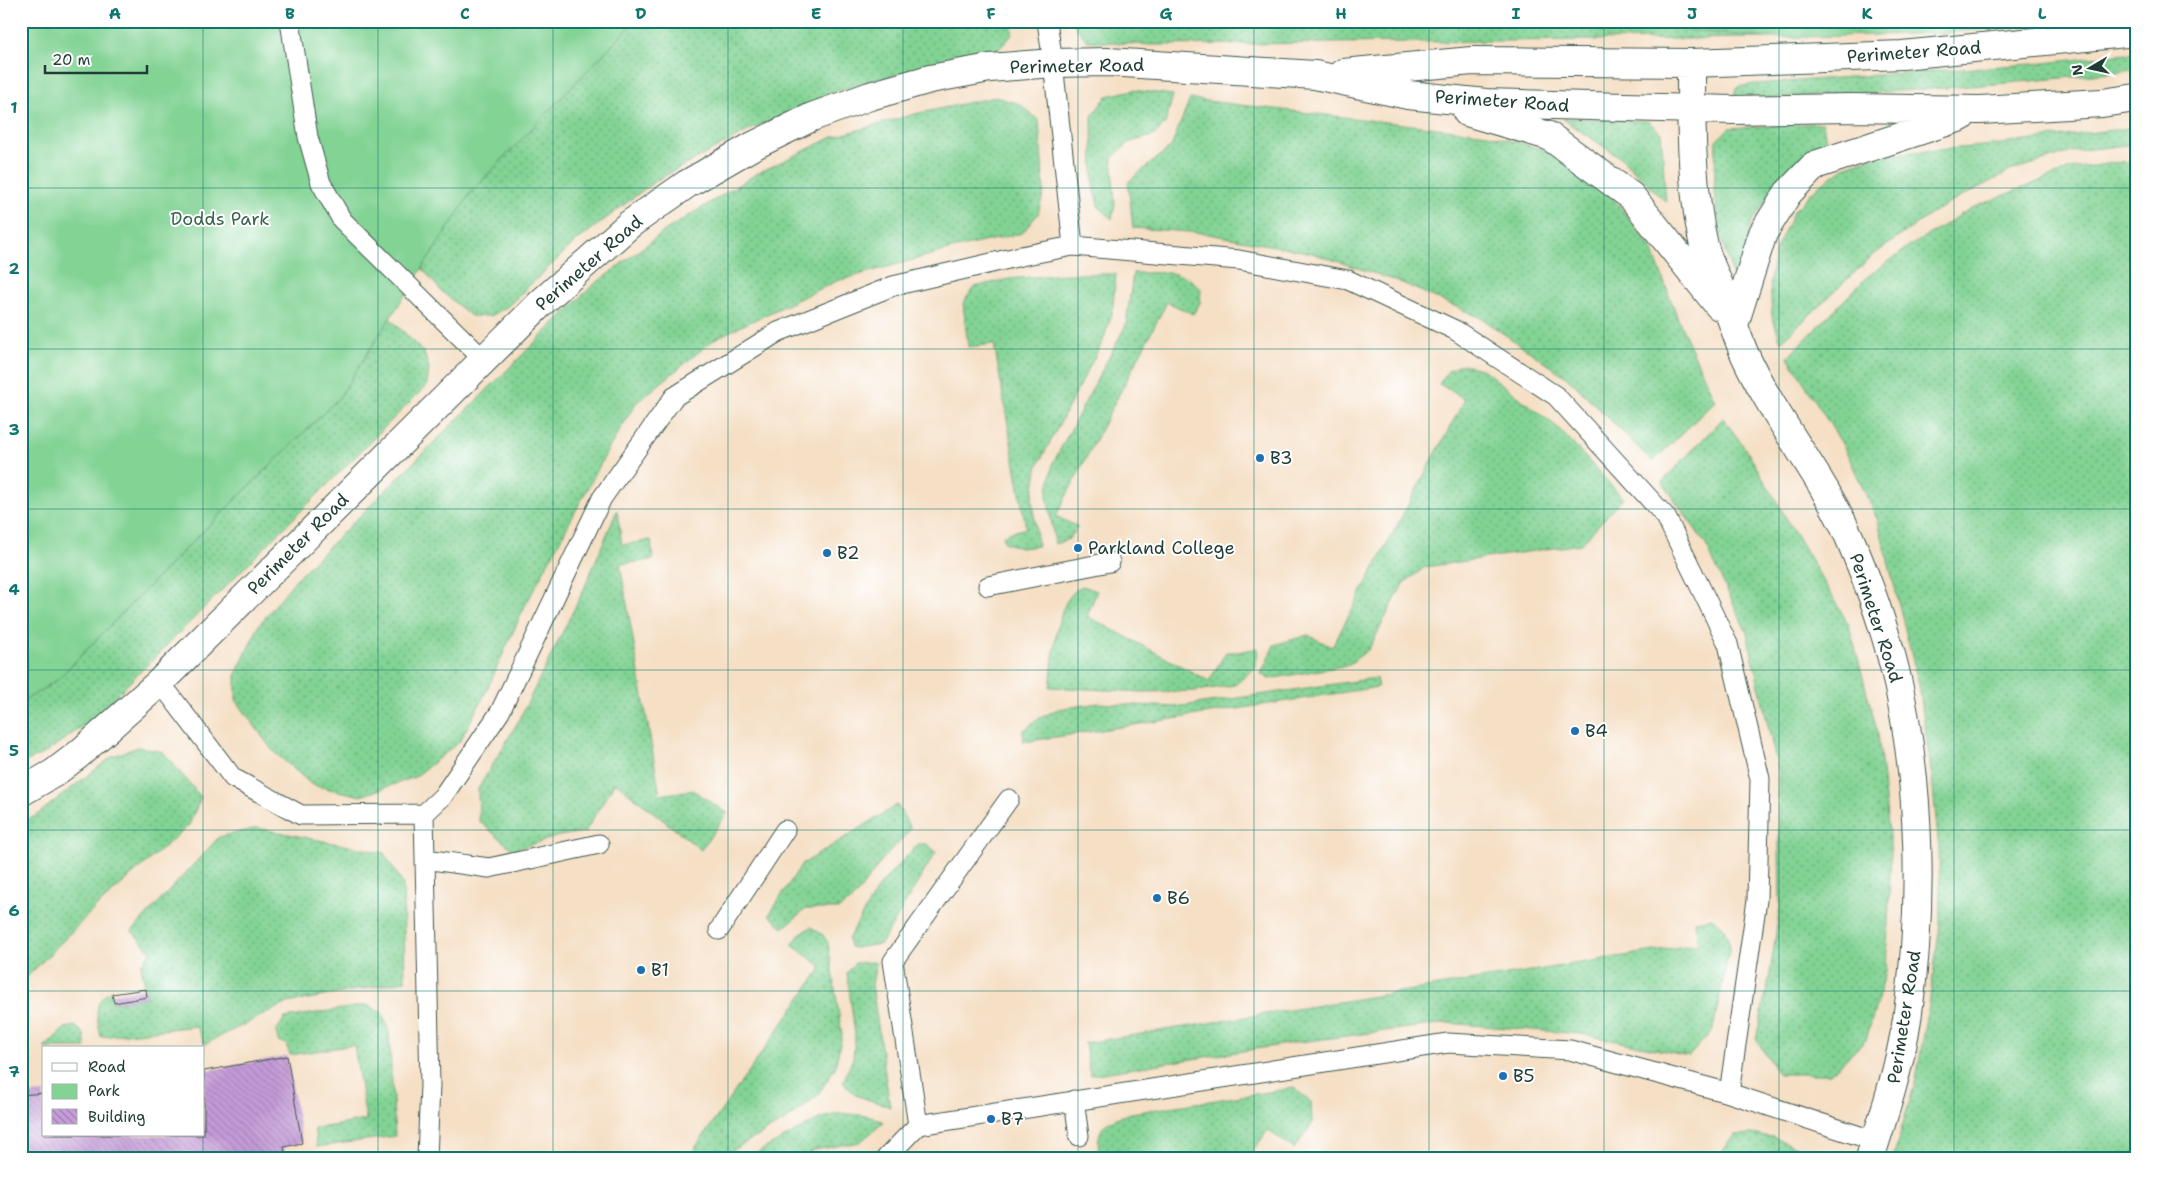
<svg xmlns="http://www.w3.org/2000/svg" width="2157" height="1179" viewBox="0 0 2157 1179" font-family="'Shantell Sans',sans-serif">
  <defs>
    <pattern id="grass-dots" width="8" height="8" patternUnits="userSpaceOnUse" patternTransform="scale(1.25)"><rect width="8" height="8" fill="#82d394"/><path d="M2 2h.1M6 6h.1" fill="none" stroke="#6aac7a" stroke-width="1.8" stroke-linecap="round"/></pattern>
    <pattern id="building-back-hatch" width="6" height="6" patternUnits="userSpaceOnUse" patternTransform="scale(1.25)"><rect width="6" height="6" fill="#c59bd8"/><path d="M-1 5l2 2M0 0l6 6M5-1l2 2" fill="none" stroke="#9f80b0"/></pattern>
  </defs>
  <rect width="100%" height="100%" fill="#fff"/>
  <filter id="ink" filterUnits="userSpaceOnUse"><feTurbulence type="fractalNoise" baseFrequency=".02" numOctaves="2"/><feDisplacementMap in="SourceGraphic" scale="10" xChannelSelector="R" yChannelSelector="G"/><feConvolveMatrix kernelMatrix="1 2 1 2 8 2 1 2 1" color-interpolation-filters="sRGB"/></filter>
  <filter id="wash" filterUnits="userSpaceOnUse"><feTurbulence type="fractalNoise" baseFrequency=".0096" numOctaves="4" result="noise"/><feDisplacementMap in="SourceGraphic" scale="20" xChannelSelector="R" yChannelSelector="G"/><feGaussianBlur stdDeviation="1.12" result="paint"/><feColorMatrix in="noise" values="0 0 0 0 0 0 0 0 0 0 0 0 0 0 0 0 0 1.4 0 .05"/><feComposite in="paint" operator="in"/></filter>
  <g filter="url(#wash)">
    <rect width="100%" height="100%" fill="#f5dfc5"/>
    <!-- grass -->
    <path fill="url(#grass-dots)" stroke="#508864" d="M1012 21V35L999 49 890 76 834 92 750 130 655 181 574 243 507 307 491 316H471L441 291 422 268 472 191 634 22Z
      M1071 21H1601L1765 38 1152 45 1087 41Z
      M2136 53V70C2002 86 1869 94 1735 99V91L1738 87 1754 84 2044 63Z
      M1133 90 1173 95 1165 124 1153 136 1130 142 1112 158 1115 205 1112 219 1098 206 1093 178 1092 116 1107 96Z
      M995 97 1020 104 1039 121 1044 191 1038 214 1022 233 952 249 837 281 716 338 636 403 609 448 523 610 484 696 460 741 415 777 361 796 312 785 272 750 236 700V674L259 625 297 578 592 286 666 230 756 174 833 137 915 114Z
      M1190 99 1488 134 1553 152 1611 195 1652 249 1678 319 1715 401 1653 462 1569 379 1481 318 1400 282 1312 253 1203 233 1133 228 1128 182 1171 147Z
      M1561 118 1648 121 1661 133 1666 202 1621 158Z
      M1823 123 1826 142 1778 184 1751 223 1741 276 1732 274 1721 236 1714 194 1716 141 1729 128Z
      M2136 127V144L2075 151 2010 171 1935 211 1872 256 1781 342 1772 316 1770 281 1776 249 1794 211 1818 186 1847 166 1879 155 1993 145Z
      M2136 160V1158H1893L1916 1079 1929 1006 1940 923 1939 850 1932 778 1919 685 1878 521 1844 447 1788 357 1867 277 1913 244 1972 208 2070 169Z
      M1133 273C1160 274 1182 267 1201 289L1200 303 1193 314 1167 302 1056 516 1078 527 1069 539 1055 544 1047 495 1053 463 1126 325Z
      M1064 274H1116L1112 314 1103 341 1038 465 1032 499 1038 546 1020 548 1004 542 1003 535 1026 528 994 344 968 347 963 303 974 287 1009 279Z
      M390 318 424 353 429 368 427 385 94 718 45 753 21 764V703L58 679 185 549 338 399Z
      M1459 365H1466L1484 370 1557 427 1623 498 1581 544 1425 567 1403 584 1369 649 1348 665 1269 679 1261 674 1274 645 1308 635 1332 647 1465 399 1439 384 1448 371Z
      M1723 418 1747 451 1849 625 1878 734 1891 854 1886 971 1866 1040 1830 1074H1778L1756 1039 1769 979 1780 907 1778 770 1747 633 1705 543 1662 482Z
      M617 510 622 545 651 540 653 560 620 564 660 795 693 790 727 813 701 850 615 782 585 832 559 836 513 850 479 821 478 789 519 720 583 591Z
      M1083 586 1097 591 1087 616 1209 681 1226 652H1238L1258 648 1256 667 1235 685 1196 691 1143 692 1050 687C1054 660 1053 598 1083 586Z
      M1376 678 1378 687 1024 742 1023 731 1038 719 1058 709 1098 703 1175 707Z
      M138 747 163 752 201 797 189 825 98 905 21 983V822L34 817 113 756Z
      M897 805 911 829 882 860 854 898 839 909H806L783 928 769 915 801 865Z
      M258 828 384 853 403 884 405 981 287 1003 205 1044 196 1026 101 1037C98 1020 91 1003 109 992L112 994 114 1003 147 997 141 964 151 952 132 931 219 837Z
      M918 844H927L936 852 881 944 855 948 850 947 848 939 879 886Z
      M1712 918 1724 928 1730 946 1713 1030 1689 1056 1582 1034 1447 1023 1300 1042 1090 1075 1085 1043 1698 944 1695 921Z
      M811 927 823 935 828 943 842 1035 835 1068 817 1096 785 1121 718 1158H688L822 967 792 945 801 933Z
      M876 962 872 985 890 1107 855 1095 843 1082 853 1058 855 1035 847 973 855 963Z
      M367 1005 382 1013 389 1031 395 1136 317 1147 314 1129 366 1120 354 1045 290 1055 286 1044 278 1041 276 1031 285 1018Z
      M75 1026 84 1034 86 1048H44L65 1028Z
      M1294 1088 1311 1102 1312 1124 1294 1149 1268 1130 1248 1158H1101L1099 1156C1096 1125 1104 1122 1131 1113Z
      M841 1113 868 1116 884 1122 860 1142 814 1150 801 1158H747L821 1118Z
      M1751 1134 1773 1137 1810 1153 1812 1158H1718L1734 1135Z"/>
    <!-- park -->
    <path fill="#82d394" stroke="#508864" d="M21 21H635L472 191 338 399 185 549 58 679 21 703Z
      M1601 21H2055L1946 33 1765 38Z"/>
    <g id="blocks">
      <!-- building -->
      <path fill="url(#building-back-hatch)" d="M146 989 147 997 114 1003 112 994Z
        M287 1056 302 1143 284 1147 286 1158H23L21 1095 44 1093V1135H204V1071Z"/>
    </g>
  </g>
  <g filter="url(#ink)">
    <use href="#blocks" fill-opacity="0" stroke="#3f554a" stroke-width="1"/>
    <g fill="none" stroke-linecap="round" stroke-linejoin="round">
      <!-- lane casing -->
      <g stroke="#3f554a" stroke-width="21">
        <path id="lane" d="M290 21 308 137 321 183 342 220 484 360
          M1047 21 1053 63 1073 246
          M988 586 1110 562
          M160 682 233 778 301 815 424 814 443 796 500 712 602 498 674 397 778 332 893 286 1021 256 1073 246 1239 260 1348 280 1455 330 1556 396 1666 517 1728 644 1760 779 1757 900 1729 1093
          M424 814 430 1085 427 1158
          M425 859 489 868 599 844
          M719 930 785 830
          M1074 1100 1079 1136
          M918 1125 1448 1043 1570 1050 1729 1093 1875 1141
          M886 1158 918 1125 893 961 1009 799"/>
      </g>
      <!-- street casing -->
      <g stroke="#3f554a" stroke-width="30">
        <path id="street" d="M1691 63C1691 120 1691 186 1703 241 1706 258 1715 274 1721 290 1729 311 1736 334 1745 355 1774 419 1822 474 1850 539 1868 581 1884 626 1895 670 1921 780 1924 908 1907 1019 1900 1066 1885 1112 1870 1158
          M1343 73 1472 61 1691 63 1902 55 2136 32
          M1467 112 1549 136 1631 196 1719 306
          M1734 325 1763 233 1788 193 1815 165 1961 117
          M21 792 54 773 79 754 160 682 542 302 630 224 687 184 751 147 812 117 870 96 930 79 990 68 1053 63 1108 62 1315 75 1408 95 1486 103 1732 110 1850 108 1980 110 2102 103 2136 98"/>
      </g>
      <!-- lane -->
      <use href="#lane" stroke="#fff" stroke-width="19"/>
      <!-- street -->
      <use href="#street" stroke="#fff" stroke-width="28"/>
    </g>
  </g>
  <!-- grid -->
  <path fill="none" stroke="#0f766e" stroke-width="1" stroke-opacity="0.55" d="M203 21V1048M378 21V1158M553 21V1158M728 21V1158M903 21V1158M1078 21V1158M1254 21V1158M1429 21V1158M1604 21V1158M1779 21V1158M1954 21V1158M21 188H2136M21 349H2136M21 509H2136M21 670H2136M21 830H2136M21 991H2136M203 1135V1158"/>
  <!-- markers -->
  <g fill="#1f6fb2" stroke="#fff" stroke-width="2">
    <circle cx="1260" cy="458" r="5"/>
    <circle cx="1078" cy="548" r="5"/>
    <circle cx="827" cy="553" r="5"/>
    <circle cx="1575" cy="731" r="5"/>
    <circle cx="1157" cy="898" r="5"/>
    <circle cx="641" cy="970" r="5"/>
    <circle cx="1503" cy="1076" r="5"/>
    <circle cx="991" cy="1119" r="5"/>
  </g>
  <g text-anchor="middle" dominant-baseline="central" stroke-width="4" stroke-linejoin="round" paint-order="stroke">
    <!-- street labels -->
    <g font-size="18" fill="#1f3d34" stroke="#fff">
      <text transform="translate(1914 52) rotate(-4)">Perimeter Road</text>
      <text transform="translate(1077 66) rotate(-1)">Perimeter Road</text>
      <text transform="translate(1502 101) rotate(4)">Perimeter Road</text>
      <text transform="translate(589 263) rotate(-41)">Perimeter Road</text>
      <text transform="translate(298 544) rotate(-45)">Perimeter Road</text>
      <text transform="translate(1876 618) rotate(72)">Perimeter Road</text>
      <text transform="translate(1904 1017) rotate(-81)">Perimeter Road</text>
    </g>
    <!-- park labels -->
    <g font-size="18" fill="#38624c" stroke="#fff">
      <text x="220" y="219">Dodds Park</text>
    </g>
    <!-- poi labels -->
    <g font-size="18" fill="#1f3d34" stroke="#fff" text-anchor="start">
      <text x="1270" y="458">B3</text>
      <text x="1088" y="548">Parkland College</text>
      <text x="837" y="553">B2</text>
      <text x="1585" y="731">B4</text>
      <text x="1167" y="898">B6</text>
      <text x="651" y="970">B1</text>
      <text x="1513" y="1076">B5</text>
      <text x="1001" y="1119">B7</text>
    </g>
  </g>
  <!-- margin -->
  <rect width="2157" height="1179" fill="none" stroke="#fff" stroke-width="55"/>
  <!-- legend -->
  <rect x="42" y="1046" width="162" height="90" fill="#ffffff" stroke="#a5b1ae"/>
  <rect x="52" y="1063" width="25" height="8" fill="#ffffff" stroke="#a5b1ae"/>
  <text x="88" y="1072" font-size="15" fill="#1f3d34">Road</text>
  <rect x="52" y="1084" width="25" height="15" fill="#82d394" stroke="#a5b1ae"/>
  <text x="88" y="1096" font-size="15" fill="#1f3d34">Park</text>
  <rect x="52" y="1109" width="25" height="15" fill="url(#building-back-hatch)" stroke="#a5b1ae"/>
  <text x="88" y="1122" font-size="15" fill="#1f3d34">Building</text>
  <!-- north arrow -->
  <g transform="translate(2090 68) rotate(261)" stroke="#ffffff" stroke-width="4" paint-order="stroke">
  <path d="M0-4L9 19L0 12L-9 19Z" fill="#1f3d34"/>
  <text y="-8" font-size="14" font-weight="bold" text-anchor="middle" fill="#1f3d34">N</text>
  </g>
  <!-- scale -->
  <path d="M45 65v8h102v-8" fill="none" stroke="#1f3d34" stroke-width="2.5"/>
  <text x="52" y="65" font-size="15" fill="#1f3d34" stroke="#ffffff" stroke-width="4" paint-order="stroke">20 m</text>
  <rect x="28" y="28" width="2102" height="1124" fill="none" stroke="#0f766e" stroke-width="2"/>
  <g font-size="16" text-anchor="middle" font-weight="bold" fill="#0f766e">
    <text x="115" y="19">A</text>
    <text x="290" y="19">B</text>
    <text x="465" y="19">C</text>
    <text x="641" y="19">D</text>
    <text x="816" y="19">E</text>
    <text x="991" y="19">F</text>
    <text x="1166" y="19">G</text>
    <text x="1341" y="19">H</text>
    <text x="1516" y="19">I</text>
    <text x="1692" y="19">J</text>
    <text x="1867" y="19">K</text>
    <text x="2042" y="19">L</text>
    <text x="14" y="113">1</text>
    <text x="14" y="274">2</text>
    <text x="14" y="435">3</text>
    <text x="14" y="595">4</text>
    <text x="14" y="756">5</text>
    <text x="14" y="916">6</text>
    <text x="14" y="1077">7</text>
  </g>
</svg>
